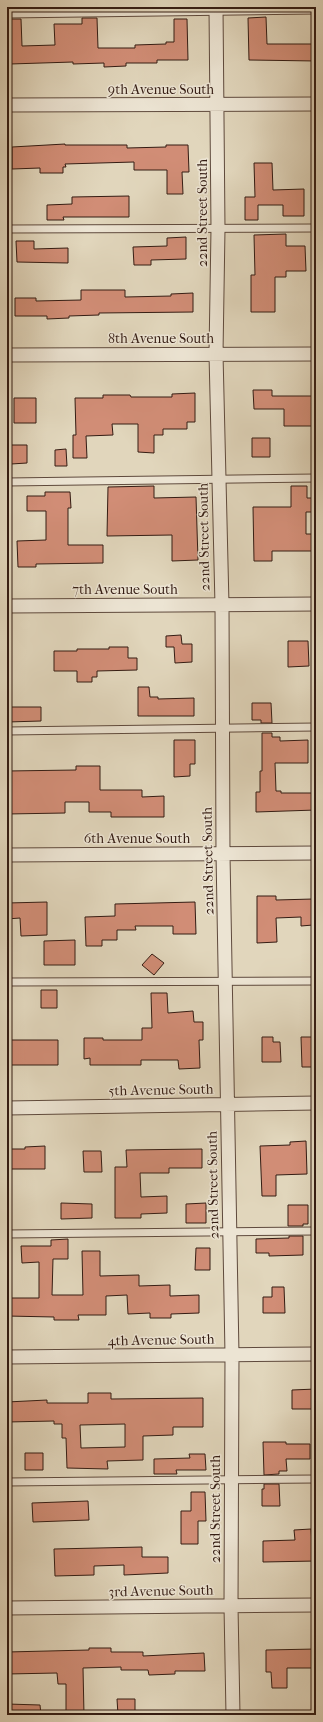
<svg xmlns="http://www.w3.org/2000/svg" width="323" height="1722" viewBox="0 0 323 1722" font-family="'IM FELL French Canon',serif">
  <rect width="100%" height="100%" fill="#e1d6bc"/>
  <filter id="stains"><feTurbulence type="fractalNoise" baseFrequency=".005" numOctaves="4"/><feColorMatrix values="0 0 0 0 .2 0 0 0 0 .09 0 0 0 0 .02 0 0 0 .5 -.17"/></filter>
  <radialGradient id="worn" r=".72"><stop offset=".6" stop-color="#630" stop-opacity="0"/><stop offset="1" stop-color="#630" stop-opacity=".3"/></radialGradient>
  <!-- building -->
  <path fill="#d18d76" stroke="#341c13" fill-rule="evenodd" d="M266 17 267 44H316V61L249 60 248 18Z
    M82 18H97L98 48H135V45L166 44V42H174V19H187L188 60H157V63H126V66L104 67V63L73 64V62L10 64 8 19H21L22 46 55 45 54 24H82Z
    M65 144V145H127V148L166 147V145H188L189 172H182L183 194H167V170H134V162L65 164 66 167H63V173H40V168L12 169V147Z
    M254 163H272L273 190 304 189V216H283V205H258V220H245V197H255Z
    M129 196V217H63L64 220H47V205L72 204V197Z
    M286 234V246H305L306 271H286V277H275V312H251V275H255L254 235Z
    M186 237V259L151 260V265H134L133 247 167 246V238Z
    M16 241H34V249L68 248V263L17 262Z
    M81 290H125V297L171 296V294L193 293V312L99 313V315L69 316V318L47 319V316H15V298H36V301L81 300Z
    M253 390H272V396H316V426H284V409H254Z
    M195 393V422H187V429H163V435H154V453L138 452V424H112L113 435 86 436 87 458H73V435H76L75 398H103V395H130L131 397H172V394Z
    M14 398H36V423H14Z
    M252 438H270V457H252Z
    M11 445H27V463L11 464Z
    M66 449 67 466H55V450Z
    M154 486V498L196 497 198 560 172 561V535L107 536 108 487Z
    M291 486H307V498H316V512H306V534H316V551H272V561H254L253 507H291Z
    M45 492H70L71 508H68V545H103V563L36 564V567H18L17 541 46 540V511H27V496H45Z
    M181 635 182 644H192V662L175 663 174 647H166V636Z
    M288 641H308L309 666 288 667Z
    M109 647H128V658H137V670L97 671V677H92V682H77V671H54V651H77V649H109Z
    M138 687H149L150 697H158V699L194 698V716H138Z
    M252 703H271L272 723H261V720H252Z
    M7 707H41V721L7 722Z
    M262 733H272V737H280V741L308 740V763H275L276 791H281V793H316V810L256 812V792H260V771H262Z
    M174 740H195V764H190V776L174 777Z
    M76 766H100V790H142V797L164 796V817H111V812H89V802H65V813L7 814V771L76 770Z
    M257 896H276V900L313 899V925L301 926V917L276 918 277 942 257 943Z
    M47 902V935L21 936 20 918 7 919V903Z
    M195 902 196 934H173V926H135L136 930H117V940H102V946H86L85 917 115 916V904Z
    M75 940V965H44V941Z
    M152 954 164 963 154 975 142 965Z
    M41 990H57V1008H41Z
    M151 993H167L168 1013 193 1011 194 1022H203V1040H199L200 1068 179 1069 178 1060H141V1065H90V1058L84 1059V1038H103V1040H142V1028H152Z
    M262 1037H273V1042H280L281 1062H262Z
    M301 1037H316V1067H302Z
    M7 1040H58V1065H7Z
    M306 1141 307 1174 276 1175V1196H262L260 1146 290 1145V1142Z
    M45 1146V1169H7V1149H25V1147Z
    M202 1149V1168H169V1173H140L141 1197 167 1196V1213L141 1214V1218H115V1167H127L126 1150Z
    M83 1151H101L102 1172H84Z
    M61 1203 92 1204V1218L61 1219Z
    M206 1203V1223H186V1204Z
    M288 1205H308V1224H303V1226H288Z
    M289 1236H303V1255L269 1256V1253H256V1239L289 1238Z
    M68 1239V1259H53L52 1295H83L82 1251H100V1276L139 1275V1286L170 1285V1296L199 1295V1313L171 1314V1318H150V1313L128 1314 127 1295 106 1296V1315H78L79 1320H54V1317L7 1316V1298H39V1262L22 1263 21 1246H51V1240Z
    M196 1248H210V1270H195Z
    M272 1287H284L285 1313H263V1297H272Z
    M316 1389V1409H292V1390Z
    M88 1393H111V1399L203 1398V1427H173V1435L143 1436V1460L107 1461 108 1469 67 1468 66 1438H62V1424H54V1421L7 1422V1402L47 1400V1403H88ZM125 1424V1447L81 1448 80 1425Z
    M263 1442H286V1444H310V1459H286L287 1471H279V1474L264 1475Z
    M25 1453H43V1470H25Z
    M189 1454H205L206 1470H176L177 1474H154V1459L190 1458Z
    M264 1484H279L280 1506H262V1489H264Z
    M191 1492H205L206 1521H198V1544H181V1511H191Z
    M88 1501 89 1520 33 1522 32 1503Z
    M311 1529 312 1543H316V1561L263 1562V1541L295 1540 294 1530Z
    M142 1547V1557H168V1573L124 1575V1565L94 1566V1575L55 1576 54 1549Z
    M89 1648H111V1652H143V1656L204 1653 205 1671H175V1674L149 1675 148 1670H121V1667L83 1668 84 1715H66V1684H58L57 1673 7 1674V1652L89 1650Z
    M316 1649V1668H287V1688H272L271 1672H266V1650Z
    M117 1699H135V1715H118Z
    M7 1704 40 1705 41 1715H7Z"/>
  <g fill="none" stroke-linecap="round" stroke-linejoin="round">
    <!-- service casing -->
    <g stroke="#5f4a3d" stroke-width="9">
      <path id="service" d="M7 14 316 10
        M7 229 316 228
        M7 482 316 478
        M7 731 316 727
        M7 982 316 981
        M7 1234 316 1231
        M7 1482 316 1479"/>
    </g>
    <!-- minor casing -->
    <g stroke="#5f4a3d" stroke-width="15">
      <path id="minor" d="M216 7 218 229 216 354 222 605 223 854 232 1355 231 1606 233 1715
        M7 105 316 104
        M7 355 316 354
        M7 606 316 604
        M7 855 316 853
        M7 1108 316 1103
        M7 1357 316 1354
        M7 1608 316 1605"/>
    </g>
    <!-- service -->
    <use href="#service" stroke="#ece4d3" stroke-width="7"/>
    <!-- minor -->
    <use href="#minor" stroke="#ece4d3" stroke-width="13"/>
  </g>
  <g text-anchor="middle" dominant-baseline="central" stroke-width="3" stroke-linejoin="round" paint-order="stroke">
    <!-- street labels -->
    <g font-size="14" fill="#341c13" stroke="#ece4d3">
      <text x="161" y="89">9th Avenue South</text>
      <text transform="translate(202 213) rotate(-90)">22nd Street South</text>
      <text x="161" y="338">8th Avenue South</text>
      <text transform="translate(204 537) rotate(-91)">22nd Street South</text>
      <text x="125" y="589">7th Avenue South</text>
      <text x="137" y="838">6th Avenue South</text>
      <text transform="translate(208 861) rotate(-91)">22nd Street South</text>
      <text transform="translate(161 1090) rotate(-1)">5th Avenue South</text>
      <text transform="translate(213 1185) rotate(-91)">22nd Street South</text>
      <text transform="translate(161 1340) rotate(-1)">4th Avenue South</text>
      <text transform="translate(215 1509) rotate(-90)">22nd Street South</text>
      <text transform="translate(161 1591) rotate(-1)">3rd Avenue South</text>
    </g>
  </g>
  <!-- margin -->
  <rect width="323" height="1722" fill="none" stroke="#e1d6bc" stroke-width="24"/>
  <rect x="8" y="8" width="307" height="1706" fill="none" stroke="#341c13" stroke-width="2"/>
  <rect x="12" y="12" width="299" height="1698" fill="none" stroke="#341c13"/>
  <rect width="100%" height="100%" filter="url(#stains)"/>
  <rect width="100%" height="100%" fill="url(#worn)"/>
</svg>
